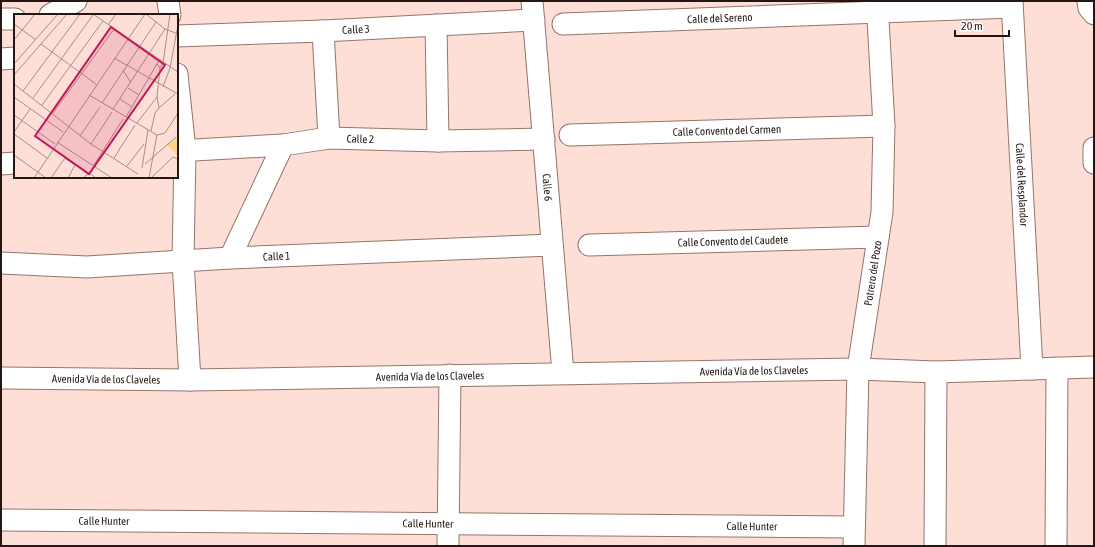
<svg xmlns="http://www.w3.org/2000/svg" width="1095" height="547" viewBox="0 0 1095 547" font-family="'Asap Condensed',sans-serif">
  <rect width="100%" height="100%" fill="#fedfd7"/>
  <g fill="none" stroke-linecap="round" stroke-linejoin="round">
    <!-- minor casing -->
    <g stroke="#96746a" stroke-width="23">
      <g id="minor">
        <path d="M168 1 170 15"/>
        <path id="s1" d="M532 1 563 373"/>
        <path id="s2" d="M1012 1 1032 369"/>
        <path d="M1088 1 1089 8 1094 14"/>
        <path d="M50 15 76 1"/>
        <path d="M1 19H15"/>
        <path id="s3" d="M563 24 1012 7"/>
        <path d="M436 25 438 141"/>
        <path d="M323 31 329 138"/>
        <path id="s4" d="M177 36 323 31 534 20"/>
        <path d="M1 59 15 58"/>
        <path d="M177 74 185 150 183 261 190 380"/>
        <path id="s5" d="M570 135 884 126"/>
        <path d="M1094 148V163"/>
        <path id="s6" d="M177 151 283 145 329 138 438 141 544 139"/>
        <path d="M1 164 15 163"/>
        <path id="s7" d="M589 245 878 237"/>
        <path d="M230 258 283 145"/>
        <path id="s8" d="M1 263 87 267 230 258 552 245"/>
        <path id="s9" d="M1 378 190 380 858 369 936 372 1094 367"/>
        <path id="s10" d="M1 520 854 527"/>
        <path d="M448 546 450 375"/>
        <path id="s11" d="M854 546 858 369 882 212 884 126 877 1"/>
        <path d="M935 546 936 372"/>
        <path d="M1056 546 1057 368"/>
      </g>
    </g>
    <!-- minor -->
    <use href="#minor" stroke="#fff" stroke-width="21"/>
  </g>
  <g text-anchor="middle" dominant-baseline="central" stroke-width="4" stroke-linejoin="round" paint-order="stroke">
    <!-- street labels -->
    <g font-size="11" fill="#241613" stroke="#fff">
      <text stroke="none"><textPath href="#s3" startOffset="157">Calle del Sereno</textPath></text>
      <text stroke="none"><textPath href="#s4" startOffset="179">Calle 3</textPath></text>
      <text stroke="none"><textPath href="#s5" startOffset="157">Calle Convento del Carmen</textPath></text>
      <text stroke="none"><textPath href="#s6" startOffset="184">Calle 2</textPath></text>
      <text stroke="none"><textPath href="#s2" startOffset="184">Calle del Resplandor</textPath></text>
      <text stroke="none"><textPath href="#s1" startOffset="187">Calle 6</textPath></text>
      <text stroke="none"><textPath href="#s7" startOffset="144">Calle Convento del Caudete</textPath></text>
      <text stroke="none"><textPath href="#s8" startOffset="276">Calle 1</textPath></text>
      <text stroke="none"><textPath href="#s11" startOffset="274">Potrero del Pozo</textPath></text>
      <text stroke="none"><textPath href="#s9" startOffset="753">Avenida Vía de los Claveles</textPath></text>
      <text stroke="none"><textPath href="#s9" startOffset="429">Avenida Vía de los Claveles</textPath></text>
      <text stroke="none"><textPath href="#s9" startOffset="105">Avenida Vía de los Claveles</textPath></text>
      <text stroke="none"><textPath href="#s10" startOffset="103">Calle Hunter</textPath></text>
      <text stroke="none"><textPath href="#s10" startOffset="427">Calle Hunter</textPath></text>
      <text stroke="none"><textPath href="#s10" startOffset="751">Calle Hunter</textPath></text>
    </g>
  </g>
  <!-- overview -->
  <g transform="translate(14 14)">
    <rect width="164" height="164" fill="#fedfd7"/>
    <path d="M164 123V142L153 131Z" fill="#fbd18c"/>
    <path fill="none" stroke="#a78f89" stroke-width="1" d="M79 0 164 58M132 0 151 15 164 20M0 10 22 26M94 11 102 0M0 26 21 0M27 30 82 70M100 44 164 80M0 50 44 0M146 54 149 49 156 0M109 56 117 69M0 61 53 0M0 70 77 130 124 160M149 73 156 54 164 11M114 74 125 81M9 77 66 0M75 81 143 121M0 83 49 118M19 84 79 1M106 85 118 93M88 89 142 8M28 91 89 7M145 94 161 80M99 95 151 15M39 99 100 15M0 101 41 130M112 103 144 48M123 109 143 83M137 117 141 99 145 94 143 83 146 54 143 50M0 118 16 95M0 120 33 144M143 121 151 119 164 99M66 122 86 93M43 128 98 164M77 130 98 98M0 141 32 164M100 144 121 111M131 150 162 123M80 151 109 105M113 152 130 130M128 154 134 116M20 164 131 0M37 164 51 144 61 151 54 164M69 164 75 159 82 164M135 164 143 121M137 164 159 143 164 145"/>
    <path fill="#c2185b" fill-opacity="0.15" stroke="#c2185b" stroke-width="2" d="M97 13 151 51 75 160 21 122Z"/>
    <rect width="164" height="164" fill="none" stroke="#241613" stroke-width="2"/>
  </g>
  <!-- border -->
  <rect width="1095" height="547" fill="none" stroke="#241613" stroke-width="4"/>
  <!-- scale -->
  <path d="M955 30v6h54v-6" fill="none" stroke="#241613" stroke-width="2"/>
  <text x="961" y="30" font-size="12" fill="#241613" stroke="#ffffff" stroke-width="3" paint-order="stroke">20 m</text>
</svg>
